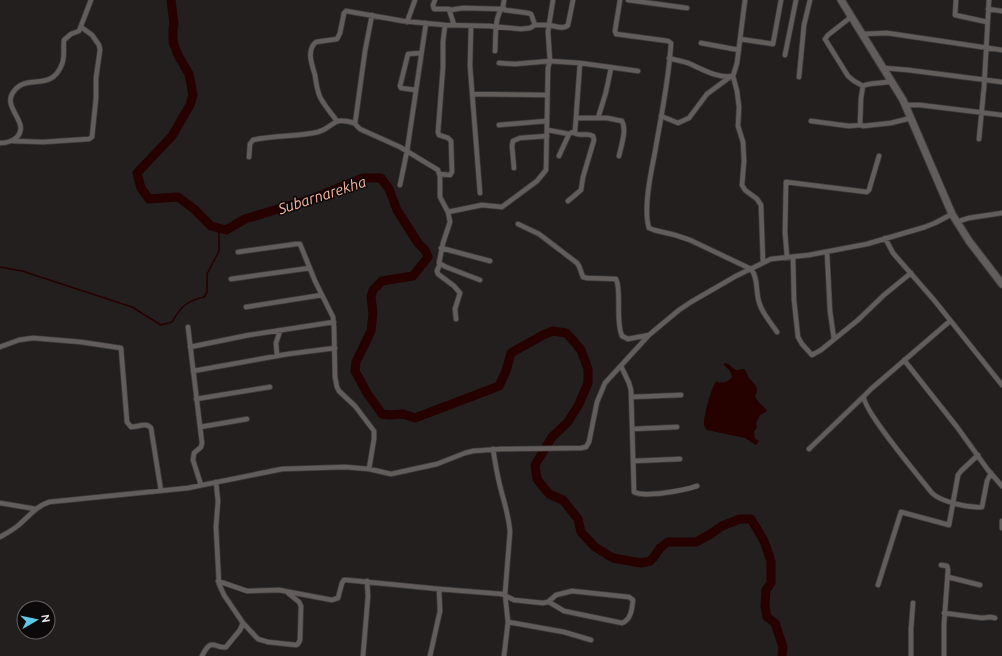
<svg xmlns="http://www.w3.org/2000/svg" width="1002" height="656" viewBox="0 0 1002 656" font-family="Ubuntu,sans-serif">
  <rect width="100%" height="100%" fill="#231f1e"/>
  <!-- water -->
  <path fill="#250100" d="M724 363 728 364 736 370 744 369C747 372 747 375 749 378 754 384 760 387 755 396 758 403 762 405 767 410L766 412 760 415 756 423 757 427 754 432 755 439 759 441 756 445 745 438 707 430C706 428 705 428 704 425 703 418 711 388 716 382 723 383 727 383 732 377L730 371 724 365Z"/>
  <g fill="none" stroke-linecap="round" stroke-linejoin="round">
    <!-- stream -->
    <path stroke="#250100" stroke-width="1.5" d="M0 267 22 271 132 307 161 325 172 322C181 306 187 301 204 297L207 292V274L219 251V228"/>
    <!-- river -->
    <path stroke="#250100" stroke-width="9" d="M171 0 174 24 173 29V42L178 55 189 74 193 95 190 105 172 136 137 173 141 188 149 199 178 197 194 209 211 226 226 230 245 219 314 198 363 178H381L389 189 397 210 418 243 425 250 428 257 413 276 382 281 373 290 371 297 373 313 371 331 356 362 355 371 367 393 382 414 389 415 403 414 415 418 499 386 506 371 511 353 543 335 553 331 566 333 571 338 581 350 588 369V383L579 404 568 422 552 437 535 465 537 479 549 494 563 500 578 519 581 532 595 547 613 558 641 563 650 561 654 557 660 548 668 542H696L709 535 722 526 740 519H751L764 541 771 561V583L766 590 765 607 767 617 775 623 783 647 782 656"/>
    <!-- street casing -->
    <g stroke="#3d3a39" stroke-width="6">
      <path id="street" d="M435 0 433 5 434 9H449L454 25
        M504 0 503 7 505 10 528 13 531 14 535 25
        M553 0 549 25C555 26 564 30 568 25L573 0
        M620 0 615 31 616 34 668 41 671 43C669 80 661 116 655 152 651 172 643 209 649 228L654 230 675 235 690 240 751 269C759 278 755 294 760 305 763 314 771 323 777 332
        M628 0 687 8
        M956 0 955 15 987 22
        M988 9 1002 11
        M450 10 463 8 501 9
        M372 15 365 51 355 124 360 129 400 147 438 170 440 177V197L448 212 450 222 443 243 439 263 446 267 480 280
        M851 17 828 35 825 39 848 76 854 81 863 86
        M407 22 415 0
        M471 26 470 66 480 193
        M863 34 887 33 1002 50
        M740 39 773 44 781 0
        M701 43 739 50
        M495 51C496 38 494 19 502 8
        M785 55 796 0
        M669 58C675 60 682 61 688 63 702 69 718 79 733 76L737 63 745 0
        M884 68 908 70 1002 82
        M733 76 737 91 739 107 738 126 743 142 744 161 742 185 745 190 757 199 761 205 763 262
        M799 77 804 25 810 0
        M892 81C883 84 871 82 863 86L861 98 860 124 863 126 891 123 911 118
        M415 90 401 88 400 86 408 54 421 53
        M472 94 547 95
        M905 105H920L1002 115
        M661 116 678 123 689 118 707 94 730 77
        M576 118H607L622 121C627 130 621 146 619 156
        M598 118 606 92 611 68
        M337 121C331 113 324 105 320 97 317 90 316 83 315 75 312 65 306 50 316 42L337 39 340 33 344 13 346 11 403 21 445 25 489 26 521 29 530 28 535 25H549L548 32 550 61 580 63 638 71
        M811 121 849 126 861 125
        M499 125 547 121
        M548 130 569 134 575 131 580 63
        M979 139 984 87 989 0
        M13 141 43 142 89 139 92 137 96 98V78L100 50 99 45 92 35 81 27
        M0 143C7 143 12 142 17 137 30 123 4 109 12 94 25 71 51 94 62 64 65 57 63 48 64 40L71 34 79 31 91 0
        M559 156 569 134
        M249 157 250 144 253 140C274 135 296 137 318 132 336 127 330 116 354 123
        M514 168 512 146 513 141 520 138 547 136
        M440 174 450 175 452 172 451 141 448 138 439 135 438 132 443 67V42L445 25
        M400 185 407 151 426 23
        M568 201 581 190 583 177 594 140 593 136C587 132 580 137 574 133
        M448 212 482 205 502 207 537 181 546 170 548 68 550 61 515 64 499 63
        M956 222 969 218 1002 213
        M518 224 539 234 577 263 579 266 583 277 587 278 616 279C622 290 615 321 622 336L628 339 649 335
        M885 238 893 253 934 300 1002 385
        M441 248 490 261
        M238 252 296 244H300L315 281 333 317 334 327 335 377 337 387 339 391 355 406 374 431V439L369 469
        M827 252 830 311 834 339
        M787 257 785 232 786 182 867 192 869 190 879 156
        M793 257 794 300 798 337 802 344 812 355 821 350 858 320 884 295 911 273
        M440 264 437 271 438 274 454 286 460 293 455 309 456 319
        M231 279 310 268
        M246 307 322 295
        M950 321 871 389 864 396C861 408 921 479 932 493 941 502 969 508 982 507L987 481 991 473
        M188 327 202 443 201 447 194 453 193 460 201 485
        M0 347 19 340 33 338 81 342 121 348 127 422 131 427C138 427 146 422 151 428L161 491
        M190 347 249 335 334 322
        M277 356 276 343 280 331
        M904 360 957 427 988 470 1002 486
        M621 366 629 383 631 390 634 492C645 498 685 490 697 486
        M193 371 288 354 335 348
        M631 397 681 395
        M196 399 270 387
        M200 427 247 419
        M632 429 677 427
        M493 449C495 462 497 474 500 486 504 502 509 516 510 532L505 594 508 622 504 656
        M809 449 863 397
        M633 461 680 459
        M0 503 36 509
        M1002 521V528
        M0 537C7 533 15 529 21 523 30 515 37 506 49 502L188 488 282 469 345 467 369 469 391 474 437 464 465 453 473 451 501 449 581 448 586 447 589 442 597 402 605 383 649 335 679 310 691 302 736 276 771 259 809 255 867 244 925 227 935 223 952 214
        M941 565 947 566 948 570 944 624V656
        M948 577 980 585
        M218 581 247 591 279 590 332 600 338 598 342 583 344 580H347L439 589 502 594 514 600 543 603 548 602 556 595 572 591 629 597 633 600C632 609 631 620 622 623L564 611 549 602
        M878 585 901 512 949 525 958 475 961 471 978 455
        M944 613 982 618 990 617 995 618
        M508 622 564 632 591 640
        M243 623 258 639 268 642 296 645 298 644 300 640 301 606 299 602 288 593
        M202 656C212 636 214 649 226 647L240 630 243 623 224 595 219 584 216 527 218 501 216 482
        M363 656 368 596 367 581
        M430 656 440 611 439 589
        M911 656V629L913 603"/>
    </g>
    <!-- secondary casing -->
    <g stroke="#3d3a39" stroke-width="9">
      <path id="secondary" d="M841 0 903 100 952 214 969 241 1002 284"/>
    </g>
    <!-- street -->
    <use href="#street" stroke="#625d5b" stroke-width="4.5"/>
    <!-- secondary -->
    <use href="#secondary" stroke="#625d5b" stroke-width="7"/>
  </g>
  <g text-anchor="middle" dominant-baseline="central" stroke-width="3" stroke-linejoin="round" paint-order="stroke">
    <!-- water labels -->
    <g font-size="15" font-style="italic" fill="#f9b5a0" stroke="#0b0909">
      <text transform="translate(322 195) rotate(-18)">Subarnarekha</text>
    </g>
  </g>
  <!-- north arrow -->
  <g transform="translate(36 620) rotate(81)"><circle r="19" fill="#0b0909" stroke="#656362"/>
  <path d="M0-3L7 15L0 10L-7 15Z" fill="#5ac8e6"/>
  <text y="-6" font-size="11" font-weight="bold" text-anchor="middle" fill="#ece9e8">N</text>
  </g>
</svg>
